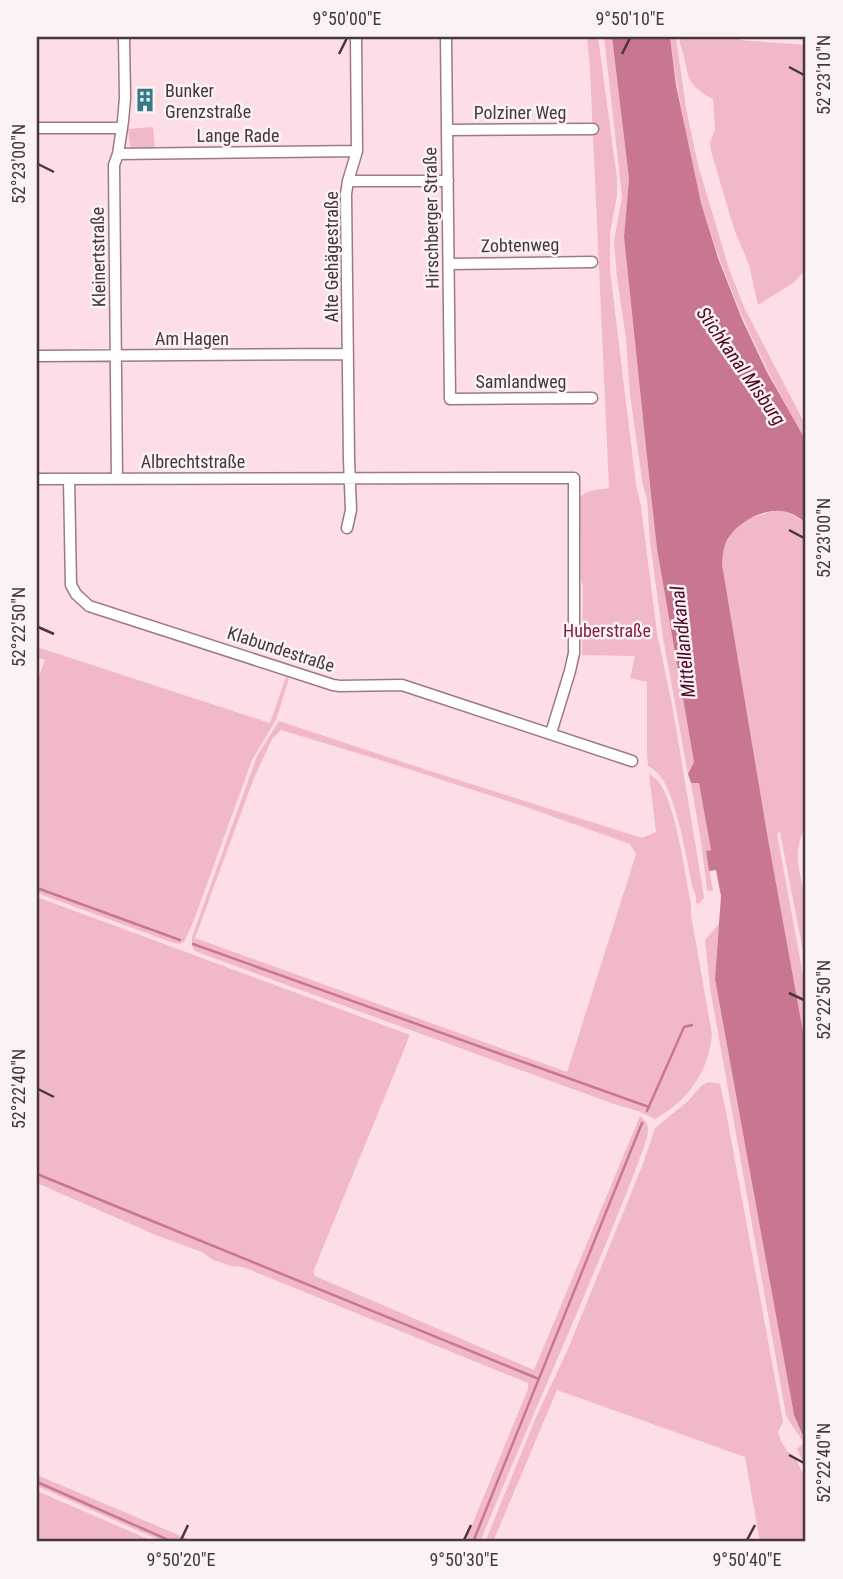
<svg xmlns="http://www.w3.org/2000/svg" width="843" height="1579" viewBox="0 0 843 1579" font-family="'Roboto Condensed',sans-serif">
  <rect width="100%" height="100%" fill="#fddee6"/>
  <!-- green -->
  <path fill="#f1b8c8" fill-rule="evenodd" d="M587 37H598L617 178V195L610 233V270L636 485 641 506 657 633 672 704 703 890 704 898 699 904 696 903V896L693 889C686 858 678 802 661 777 657 772 653 769 648 766L647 753V682L630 678 635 656 582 655 583 587 581 579 580 498C586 489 599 490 609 488L590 69Z
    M604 37H612L629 179 624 237 651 495 657 549 694 762 688 774 663 638 650 542 647 499 643 486 630 395 626 338 617 278 614 241 622 196Z
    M670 37H676L686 108 698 165 729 269 745 309 806 426V441C762 365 727 290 702 206 697 189 694 171 690 153 682 114 675 76 670 37Z
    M679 37H737L739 40 806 45V270L793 283 758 305 749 265 734 229 711 151 710 142 715 129 713 99C700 92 690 86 687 71 685 65 685 59 683 53 681 47 679 43 679 37Z
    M153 127 155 149 133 150 130 146 128 129Z
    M775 511H786L806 523V827C789 855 803 877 806 907 808 926 806 947 806 967L780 832 777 834 806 991V1048L768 839 722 564C723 558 723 552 724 546 730 524 755 515 775 511Z
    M37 647 270 723 286 677 289 679 276 720 252 760 194 920 184 942 179 944 171 942 37 893V681L45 660 39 658 37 661Z
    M279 721 430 771 642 838 656 832 649 774C651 775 656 779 658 781 676 803 685 874 691 905V915L712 1034C709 1071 688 1101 655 1119L638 1111 614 1104 295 988 195 951 192 946V937L257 756ZM281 730 377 759 523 806 630 844 636 854 567 1072 195 938 254 778 272 739Z
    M699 782 711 850 706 852 713 890 709 891 707 890 701 842 691 783Z
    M37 897 410 1035 313 1272 315 1276 534 1370 640 1116C644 1120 648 1123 648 1129 648 1139 643 1150 639 1160 631 1183 621 1206 612 1229 569 1334 523 1437 480 1542H465L528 1389V1383L243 1267 231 1266 213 1260 202 1252 158 1236 37 1183Z
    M719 924 715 979 794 1415 806 1443V1468L797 1449 803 1443C799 1433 791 1426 786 1415L710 988 705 940Z
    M709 1082 720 1084 727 1117 783 1422 778 1432 781 1441 787 1451 795 1457 806 1480V1542H760L745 1457 557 1390 493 1542H485L536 1417 568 1349 644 1161 655 1128 687 1102 702 1085Z
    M37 1475 195 1542H164L37 1486Z
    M37 1491 155 1542H37Z"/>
  <!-- water -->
  <path fill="#c97790" d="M612 37H670L676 85 701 203 718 258 742 319 767 372 806 441V523C801 519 794 514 787 512 765 506 735 523 726 542 723 548 723 557 722 564L768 839 806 1048V1443L794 1415 715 979 721 896 716 870 709 871 706 851 711 850 699 783H691L688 774 694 762 657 549 651 495 624 237 629 179Z"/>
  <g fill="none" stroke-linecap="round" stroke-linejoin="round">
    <!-- stream -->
    <path stroke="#c97790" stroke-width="2.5" d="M37 888 180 940
      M193 944 649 1107
      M647 1111 684 1027 692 1025
      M37 1174 539 1379
      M37 1482 173 1542
      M473 1542 642 1123"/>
    <!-- street casing -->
    <g stroke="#9c7a83" stroke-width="13">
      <path id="street" d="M446 37 450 399 592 398
        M37 128H122
        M447 130 593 129
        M118 154 357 151
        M348 181H448
        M449 264 592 262
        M37 356 348 354
        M37 479 574 478V653L570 671 551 733
        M69 479 71 585 76 594 89 606 333 685 340 686 402 685 632 761
        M117 479 114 165 118 154 123 121 125 98 124 37
        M347 528 351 510 349 459 346 194 348 181 357 151 356 37"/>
    </g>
    <!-- street -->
    <use href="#street" stroke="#fff" stroke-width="10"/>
  </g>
  <!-- ticks -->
  <path fill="none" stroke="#46373b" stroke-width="2.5" d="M339 54 347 38M622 54 630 38M789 67 804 75M38 164 54 172M789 530 804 538M38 627 54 634M789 993 804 1000M38 1089 54 1097M789 1455 804 1463M181 1540 188 1525M464 1540 471 1525M747 1540 755 1525"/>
  <!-- icons -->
  <defs>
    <g id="building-bare" transform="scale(1.89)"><path d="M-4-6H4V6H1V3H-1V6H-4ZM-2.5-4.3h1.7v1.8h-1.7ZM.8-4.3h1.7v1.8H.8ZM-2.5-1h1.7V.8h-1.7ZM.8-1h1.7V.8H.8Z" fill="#357a88" stroke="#faf2f4" stroke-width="2.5" paint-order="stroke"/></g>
  </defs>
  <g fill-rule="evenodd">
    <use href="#building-bare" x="145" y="100"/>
  </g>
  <g text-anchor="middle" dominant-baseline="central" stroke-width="5" stroke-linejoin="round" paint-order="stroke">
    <!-- poi labels -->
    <g font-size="18" fill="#46373b" stroke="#faf2f4" text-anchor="start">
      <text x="165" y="90">Bunker<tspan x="165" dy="21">Grenzstraße</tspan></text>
    </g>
    <!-- street labels -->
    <g font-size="18" fill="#46373b" stroke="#faf2f4">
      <text x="520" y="112">Polziner Weg</text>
      <text x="238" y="135">Lange Rade</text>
      <text transform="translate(431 218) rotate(-91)">Hirschberger Straße</text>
      <text transform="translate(520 245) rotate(-1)">Zobtenweg</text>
      <text transform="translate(98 257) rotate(-91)">Kleinertstraße</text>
      <text transform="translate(331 257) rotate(-90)">Alte Gehägestraße</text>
      <text x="192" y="338">Am Hagen</text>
      <text x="521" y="381">Samlandweg</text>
      <text x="193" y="461">Albrechtstraße</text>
      <text transform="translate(281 649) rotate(18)">Klabundestraße</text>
    </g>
    <!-- park labels -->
    <g font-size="18" fill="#811e47" stroke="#faf2f4">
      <text x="607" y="630">Huberstraße</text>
    </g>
    <!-- water labels -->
    <g font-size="19" font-style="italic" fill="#510427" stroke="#faf2f4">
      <text transform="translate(741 366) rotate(55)">Stichkanal Misburg</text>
      <text transform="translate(683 642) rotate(-96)">Mittellandkanal</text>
    </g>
  </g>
  <!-- border -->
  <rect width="843" height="1579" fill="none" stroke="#faf2f4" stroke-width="77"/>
  <rect x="38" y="38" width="766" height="1502" fill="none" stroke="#46373b" stroke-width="2.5"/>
  <g font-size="18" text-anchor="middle" fill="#46373b">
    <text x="347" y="25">9°50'00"E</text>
    <text x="630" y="25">9°50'10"E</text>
    <text transform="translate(824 75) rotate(-90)" y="6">52°23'10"N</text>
    <text transform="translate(19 164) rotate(-90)" y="6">52°23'00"N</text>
    <text transform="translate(824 538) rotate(-90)" y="6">52°23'00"N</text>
    <text transform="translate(19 627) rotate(-90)" y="6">52°22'50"N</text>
    <text transform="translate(824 1000) rotate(-90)" y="6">52°22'50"N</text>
    <text transform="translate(19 1089) rotate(-90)" y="6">52°22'40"N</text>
    <text transform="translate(824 1463) rotate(-90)" y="6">52°22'40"N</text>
    <text x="181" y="1566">9°50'20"E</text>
    <text x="464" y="1566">9°50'30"E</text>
    <text x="747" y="1566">9°50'40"E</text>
  </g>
</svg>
